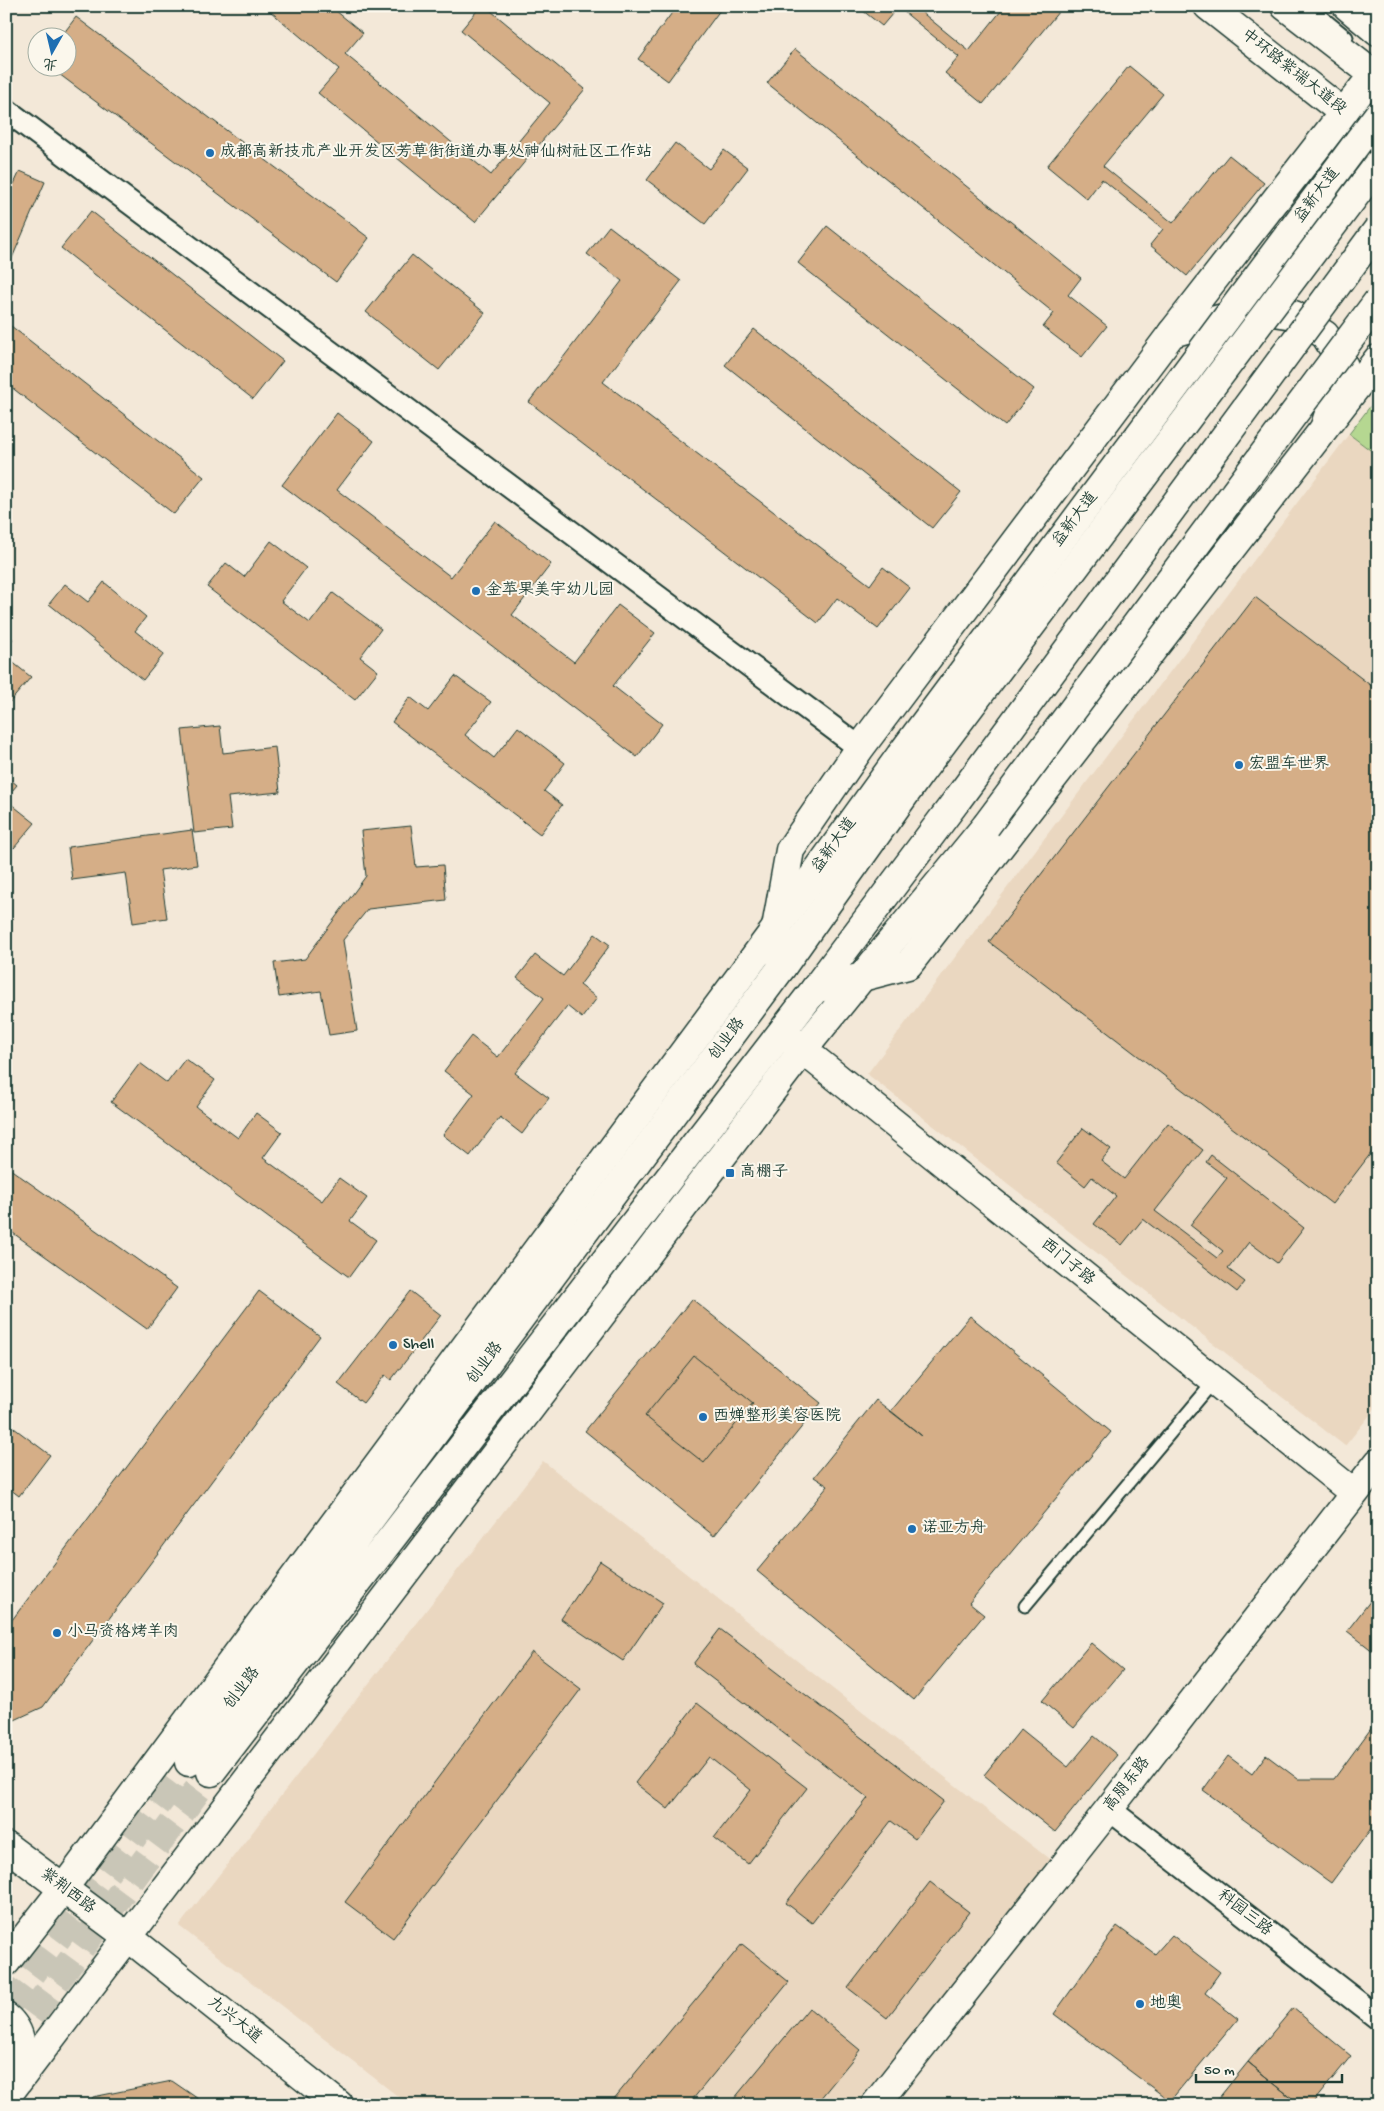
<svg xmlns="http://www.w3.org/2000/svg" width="1384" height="2111" viewBox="0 0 1384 2111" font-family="'Gochi Hand','LXGW WenKai TC',sans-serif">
  <rect width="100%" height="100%" fill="#f3e8d8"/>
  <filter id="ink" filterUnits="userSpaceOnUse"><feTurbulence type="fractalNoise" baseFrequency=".02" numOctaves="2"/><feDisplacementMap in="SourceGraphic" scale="10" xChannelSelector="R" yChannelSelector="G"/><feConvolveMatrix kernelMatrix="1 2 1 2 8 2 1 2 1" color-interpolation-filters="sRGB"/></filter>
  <g filter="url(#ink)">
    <!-- built -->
    <path fill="#ead7c0" d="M1349 434 1378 456V1405L1345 1446 867 1074Z
      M543 1461 1053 1862 862 2105H409L179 1926Z"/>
    <!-- green -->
    <path fill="#b5d791" stroke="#6a8a62" d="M1378 396V456L1349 434Z"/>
    <!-- building -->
    <path fill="#d5ae87" stroke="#1f3d34" d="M264 6H330L363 33 345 54 491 175 550 103 461 30 481 6H485L585 89 475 222 318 93 339 69Z
      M677 6H723L668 81 638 59Z
      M857 6H914L969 51 1005 6H1053L1059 11 983 104 945 73 959 57 898 7 882 26Z
      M76 17 369 238 336 282 51 68H68V38H60Z
      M795 49 1081 278 1068 295 1107 326 1082 357 1043 327 1054 313 767 83Z
      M1129 66 1163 94 1103 166 1173 223 1229 155 1264 183 1187 276 1150 245 1163 229 1102 179 1087 199 1047 166Z
      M675 143 709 169 724 150 748 168 705 224 647 180Z
      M20 171 45 182 6 272V180L14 184Z
      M91 211 283 361 253 399 61 248Z
      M609 226 681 281 603 382 870 585 883 567 910 588 878 629 837 598 818 623 529 402 622 281 587 254Z
      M827 226 1034 389 1005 426 798 263Z
      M412 255 485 313 439 370 366 312Z
      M11 326 204 477 174 514 6 383V333Z
      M754 329 961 492 932 528 725 365Z
      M337 413 374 441 337 490 451 577 495 521 551 564 512 615 574 662 618 605 655 633 613 686 662 724 637 757 282 485Z
      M271 541 306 568 281 601 310 623 333 593 381 629 360 657 378 671 355 700 207 587 226 563 244 577Z
      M104 582 146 617 135 631 164 654 143 680 49 604 65 584 88 602Z
      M1255 597 1378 691V1144L1332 1204 989 942Z
      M6 634 13 639 6 648Z
      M6 657 31 677 10 702 6 699Z
      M455 676 491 702 465 735 494 758 518 727 565 763 544 791 562 805 540 834 392 722 410 697 428 711Z
      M220 726 223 753 275 747 280 792 228 797 232 829 194 833 182 730Z
      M6 776 17 785 6 798Z
      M6 800 35 823 14 848 6 842Z
      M411 826 416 867 443 865 446 900 368 909 343 940 357 1031 329 1035 321 991 279 997 274 963 305 959 366 876 361 831Z
      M192 830 197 865 160 870 167 918 133 923 126 873 72 880 68 847Z
      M595 934 610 945 580 985 597 998 582 1018 567 1006 515 1073 549 1098 522 1134 500 1117 470 1156 443 1135 474 1094 444 1071 471 1036 498 1057 544 998 517 978 535 955 563 976Z
      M185 1059 215 1080 196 1107 238 1138 256 1113 282 1132 263 1158 322 1201 339 1178 367 1198 350 1221 376 1240 349 1277 111 1102 140 1063 167 1083Z
      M1168 1123 1203 1150 1155 1211 1217 1258 1223 1251 1190 1225 1227 1178 1206 1162 1211 1155 1304 1228 1277 1263 1249 1242 1228 1269 1245 1282 1237 1292 1143 1219 1122 1245 1094 1224 1116 1196 1092 1177 1085 1186 1056 1163 1083 1128 1111 1149 1101 1161 1124 1179Z
      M6 1166 177 1288 147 1329 6 1228Z
      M259 1291 320 1336 43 1707 6 1724V1628Z
      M410 1291 441 1315 391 1380 385 1375 363 1403 338 1384Z
      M692 1299 821 1403 714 1536 585 1431Z
      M970 1316 1111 1432 969 1603 984 1615 914 1700 757 1571 828 1486 814 1477 876 1400 922 1436 891 1411Z
      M694 1356 753 1403 704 1463 645 1416Z
      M6 1422 50 1455 19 1496 6 1486Z
      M600 1561 663 1603 623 1661 561 1619Z
      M1378 1591V1655L1347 1631Z
      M720 1629 944 1801 915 1839 891 1821 812 1923 786 1903 868 1798 693 1664Z
      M1091 1643 1123 1670 1074 1728 1042 1701Z
      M532 1652 581 1689 393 1938 345 1902Z
      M697 1703 807 1788 748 1864 714 1838 751 1790 709 1757 668 1809 635 1783Z
      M1378 1719V1819L1331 1883 1203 1790 1228 1756 1252 1774 1266 1755 1298 1779H1334Z
      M1021 1729 1068 1767 1094 1736 1117 1755 1055 1832 984 1775Z
      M930 1882 969 1912 887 2018 848 1988Z
      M1117 1926 1155 1954 1172 1935 1220 1972 1205 1993 1238 2019 1170 2101 1054 2014Z
      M742 1944 789 1982 688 2105H618L613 2100Z
      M809 2008 860 2050 815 2105H729Z
      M1293 2008 1351 2056 1311 2105H1300L1248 2062Z
      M1248 2062 1300 2105H1213Z
      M172 2081 207 2105H88L93 2097Z"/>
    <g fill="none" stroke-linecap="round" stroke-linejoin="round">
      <!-- primary-tunnel -->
      <path stroke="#c9c6b7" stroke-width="28" stroke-dasharray="28 14" stroke-linecap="butt" d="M6 2007 189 1762
        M6 2049 211 1772"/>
      <!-- service casing -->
      <g stroke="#1f3d34" stroke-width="15">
        <path id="service" d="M1309 6 1347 37
          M1025 1606 1215 1380"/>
      </g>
      <!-- minor casing -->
      <g stroke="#1f3d34" stroke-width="26">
        <path id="minor" d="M6 110 860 748
          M1109 1809 1378 2018"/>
      </g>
      <!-- tertiary casing -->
      <g stroke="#1f3d34" stroke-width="31">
        <path id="tertiary" d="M1172 333 1254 309 1294 315 1325 335 1344 366 1325 426
          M788 1038 1354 1493
          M6 1846 128 1937
          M6 1962 63 1889 776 928
          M6 2097 802 1051 862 977
          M875 2105 1109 1809 1378 1463"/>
      </g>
      <!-- secondary casing -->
      <g stroke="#1f3d34" stroke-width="31">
        <path id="secondary" d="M776 928 790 850 860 748 1172 333 1373 75
          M862 977 908 965 1378 359
          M128 1937 339 2105
          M6 2017C26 2034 22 2057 18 2080"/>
      </g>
      <!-- primary casing -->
      <g stroke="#1f3d34" stroke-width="31">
        <path id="primary" d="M1208 6 1378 140
          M1285 6 1378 78
          M189 1762 782 967 776 928 900 756
          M211 1772 815 989 862 977 986 826"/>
      </g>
      <!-- trunk casing -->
      <g stroke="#1f3d34" stroke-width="31">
        <path id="trunk" d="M1347 6 1378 32"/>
      </g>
      <!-- motorway casing -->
      <g stroke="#1f3d34" stroke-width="31">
        <path id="motorway" d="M782 967 920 773
          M815 989 957 800"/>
      </g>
      <!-- service -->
      <use href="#service" stroke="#fbf7ec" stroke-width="11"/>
      <!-- minor -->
      <use href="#minor" stroke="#fbf7ec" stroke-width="22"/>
      <!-- tertiary -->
      <use href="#tertiary" stroke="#fbf7ec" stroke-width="28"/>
      <!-- secondary -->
      <use href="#secondary" stroke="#fbf7ec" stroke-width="28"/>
      <!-- primary -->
      <use href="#primary" stroke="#fbf7ec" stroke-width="28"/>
      <!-- trunk -->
      <use href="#trunk" stroke="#fbf7ec" stroke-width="28"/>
      <!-- motorway -->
      <use href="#motorway" stroke="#fbf7ec" stroke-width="28"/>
      <!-- primary-bridge casing -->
      <g stroke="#1f3d34" stroke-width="31" stroke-linecap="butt">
        <path id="primary-bridge" d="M900 756 1378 115
          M986 826 1378 301"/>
      </g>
      <!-- motorway-bridge casing -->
      <g stroke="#1f3d34" stroke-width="31" stroke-linecap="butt">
        <path id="motorway-bridge" d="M920 773 1378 165
          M957 800 1378 229"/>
      </g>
      <!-- primary-bridge -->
      <use href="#primary-bridge" stroke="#fbf7ec" stroke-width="28"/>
      <!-- motorway-bridge -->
      <use href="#motorway-bridge" stroke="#fbf7ec" stroke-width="28"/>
    </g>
  </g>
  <!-- markers -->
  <g fill="#1f6fb2" stroke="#fbf7ec" stroke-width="2">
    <circle cx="210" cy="153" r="5"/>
    <circle cx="476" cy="591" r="5"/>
    <circle cx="1239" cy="765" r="5"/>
    <rect x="725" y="1168" width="10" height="10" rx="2.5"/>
    <circle cx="393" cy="1345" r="5"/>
    <circle cx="703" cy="1417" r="5"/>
    <circle cx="912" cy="1529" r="5"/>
    <circle cx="57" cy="1633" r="5"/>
    <circle cx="1140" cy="2004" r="5"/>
  </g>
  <g text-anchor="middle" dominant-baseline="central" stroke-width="4" stroke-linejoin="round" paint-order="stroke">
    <!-- street labels -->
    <g font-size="16" fill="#1f3d34" stroke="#fbf7ec">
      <text transform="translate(1293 73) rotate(38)">中环路紫瑞大道段</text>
      <text transform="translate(1318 196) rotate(-53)">益新大道</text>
      <text transform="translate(1076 520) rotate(-53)">益新大道</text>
      <text transform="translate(835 846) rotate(-54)">益新大道</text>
      <text transform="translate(728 1040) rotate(-53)">创业路</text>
      <text transform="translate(1067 1263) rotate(39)">西门子路</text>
      <text transform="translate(486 1364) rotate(-53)">创业路</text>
      <text transform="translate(243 1689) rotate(-53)">创业路</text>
      <text transform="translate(1128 1785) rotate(-52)">高朋东路</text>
      <text transform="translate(67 1892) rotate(37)">紫荆西路</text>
      <text transform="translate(1244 1914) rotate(38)">科园三路</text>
      <text transform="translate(234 2021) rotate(39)">九兴大道</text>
    </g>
    <!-- poi labels -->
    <g font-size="16" fill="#1f3d34" stroke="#fbf7ec" text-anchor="start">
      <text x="220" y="153">成都高新技术产业开发区芳草街街道办事处神仙树社区工作站</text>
      <text x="486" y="591">金苹果美宇幼儿园</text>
      <text x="1249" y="765">宏盟车世界</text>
      <text x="740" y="1173">高棚子</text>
      <text x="403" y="1345">Shell</text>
      <text x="713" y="1417">西婵整形美容医院</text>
      <text x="922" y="1529">诺亚方舟</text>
      <text x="67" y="1633">小马资格烤羊肉</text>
      <text x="1150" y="2004">地奥</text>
    </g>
  </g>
  <!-- margin -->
  <rect width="1384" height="2111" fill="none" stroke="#fbf7ec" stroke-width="25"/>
  <rect x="12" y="12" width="1359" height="2086" fill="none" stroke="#1f3d34" stroke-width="2" filter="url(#ink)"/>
  <!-- north arrow -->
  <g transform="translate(52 52) rotate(188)"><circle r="24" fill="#fbf7ec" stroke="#a3ada2"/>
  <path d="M0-4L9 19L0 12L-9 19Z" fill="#1f6fb2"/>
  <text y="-8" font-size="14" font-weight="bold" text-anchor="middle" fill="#1f3d34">北</text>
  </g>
  <!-- scale -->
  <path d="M1196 2074v8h146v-8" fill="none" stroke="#1f3d34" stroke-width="2.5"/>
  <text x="1204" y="2074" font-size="15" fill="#1f3d34" stroke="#fbf7ec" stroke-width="4" paint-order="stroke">50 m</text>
</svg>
